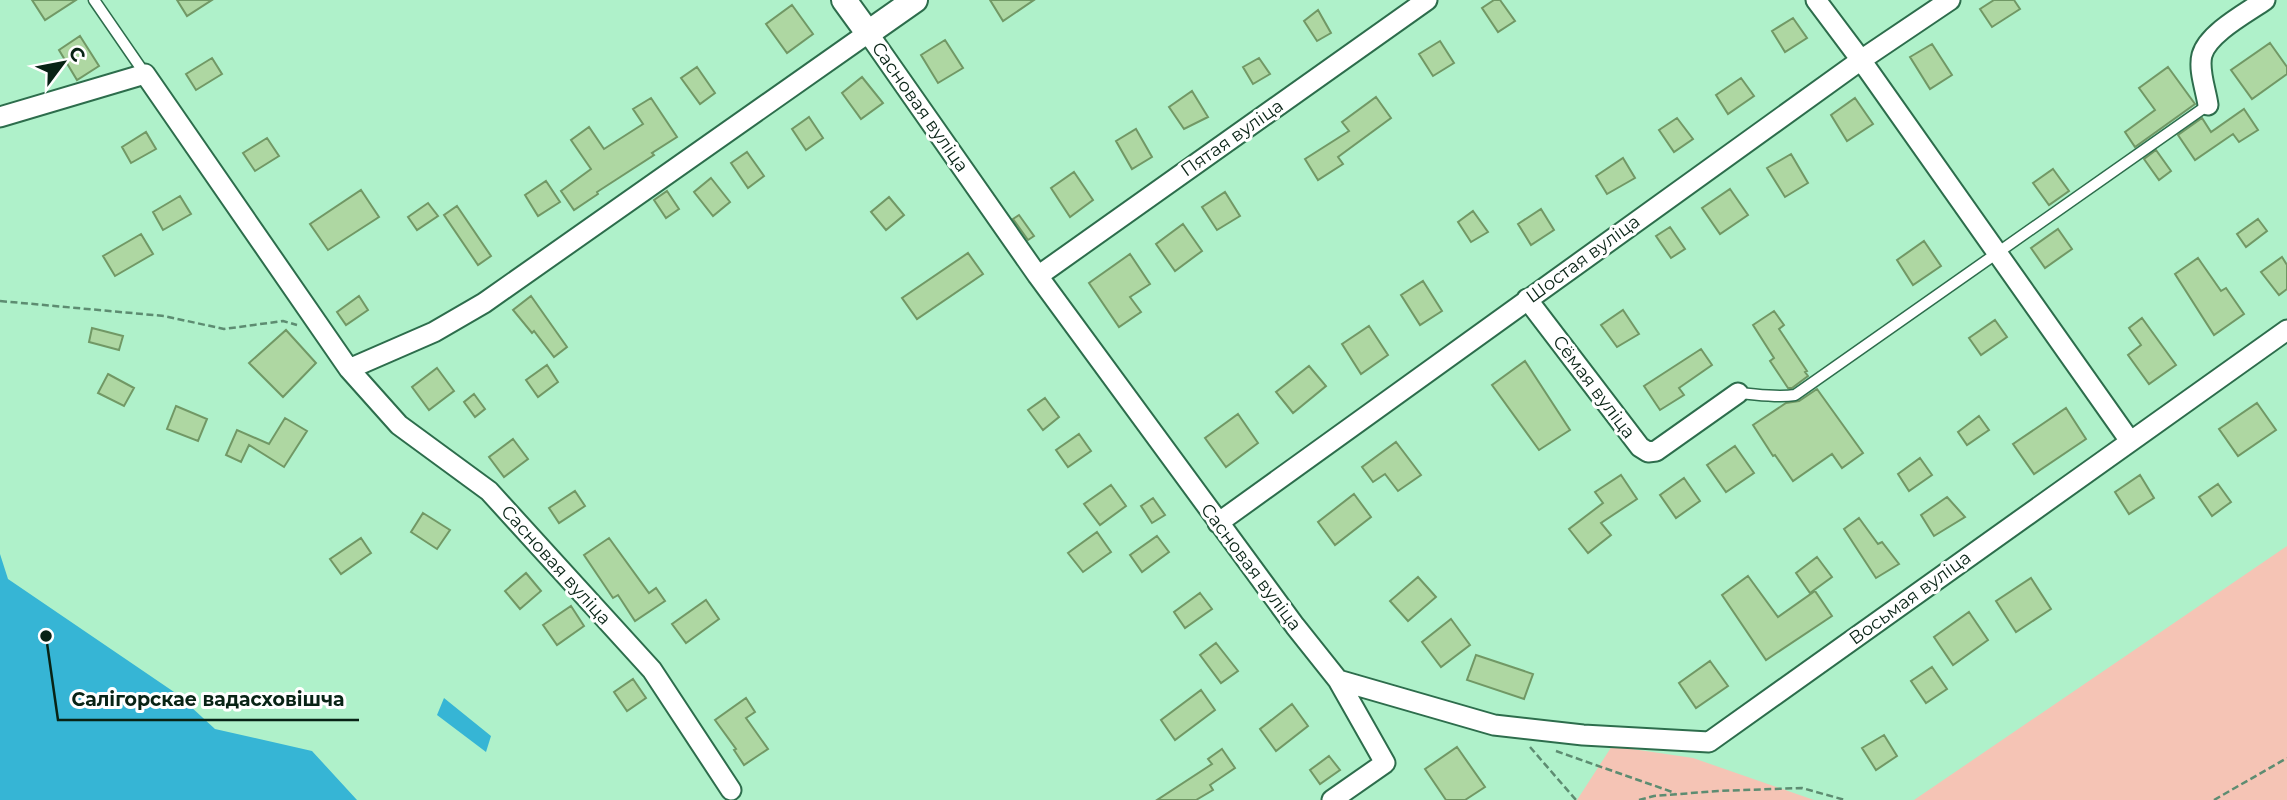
<svg xmlns="http://www.w3.org/2000/svg" width="2287" height="800" viewBox="0 0 2287 800" font-family="Montserrat,sans-serif">
  <rect width="100%" height="100%" fill="#aff1ca"/>
  <!-- green -->
  <path fill="#f5c4b5" d="M2287 546V800H1914Z
    M1612 746 1693 758 1814 800H1577Z"/>
  <!-- water -->
  <path fill="#36b5d5" d="M0 554 8 579 177 694 215 729 312 751 357 800H0Z
    M444 698 491 736 486 752 437 715Z"/>
  <!-- building -->
  <path fill="#aed7a2" stroke="#719865" stroke-width="2" d="M32 0H76L45 20Z
    M177 0H212L187 16Z
    M990 0H1034L1003 21Z
    M1494 0H1500L1515 21 1498 32 1482 8Z
    M1994 0H2014L2020 9 1992 27 1980 9Z
    M792 5 813 34 787 53 766 24Z
    M1318 10 1331 33 1317 41 1304 21Z
    M1793 18 1807 38 1785 52 1772 31Z
    M80 36 99 66 77 80 59 50Z
    M945 40 963 68 938 83 921 55Z
    M1440 41 1454 63 1433 76 1419 54Z
    M2270 43 2287 67V74L2252 99 2231 70Z
    M1932 44 1952 75 1930 89 1910 57Z
    M212 58 222 74 196 90 186 74Z
    M1259 58 1270 74 1253 84 1243 67Z
    M697 67 715 93 700 104 681 78Z
    M2168 67 2195 104 2135 147 2125 132 2155 110 2139 88Z
    M862 77 883 103 861 119 842 93Z
    M1741 78 1754 96 1728 114 1716 95Z
    M1192 91 1208 117 1184 129 1169 107Z
    M1376 97 1391 118 1338 157 1343 164 1318 180 1305 159 1349 131 1342 122Z
    M651 98 677 137 652 153 654 155 597 192 598 194 574 210 561 191 591 169 571 140 589 127 604 149 643 124 633 109Z
    M1855 98 1873 124 1847 141 1831 115Z
    M2244 109 2258 130 2239 142 2233 134 2195 160 2178 135 2202 118 2211 132Z
    M809 117 823 138 806 150 792 129Z
    M1677 118 1693 139 1674 152 1659 130Z
    M1136 129 1152 157 1132 169 1116 141Z
    M146 132 156 149 131 163 122 147Z
    M267 138 279 156 255 171 243 153Z
    M2156 150 2171 171 2159 180 2144 159Z
    M747 152 764 176 748 188 731 163Z
    M1791 154 1808 183 1785 197 1767 168Z
    M1623 158 1635 178 1607 194 1596 176Z
    M2053 169 2069 191 2049 205 2033 183Z
    M1074 172 1093 200 1070 217 1051 188Z
    M711 178 730 202 713 216 694 192Z
    M546 181 560 202 538 216 525 195Z
    M1730 189 1748 215 1720 234 1702 208Z
    M361 190 379 217 328 250 310 224Z
    M667 191 679 209 666 218 654 200Z
    M1225 192 1240 216 1217 230 1202 207Z
    M180 196 191 214 163 230 153 212Z
    M889 197 904 215 886 230 871 212Z
    M428 203 438 216 417 230 408 217Z
    M457 206 491 256 478 265 444 215Z
    M1541 209 1554 230 1531 245 1518 224Z
    M1473 211 1488 232 1471 242 1458 222Z
    M1019 215 1034 236 1028 240 1013 219Z
    M2258 219 2267 231 2246 247 2237 234Z
    M1183 224 1202 251 1175 271 1156 244Z
    M1670 227 1685 249 1671 258 1656 236Z
    M2058 229 2072 249 2045 268 2031 248Z
    M141 234 153 254 115 276 103 256Z
    M1924 241 1941 266 1913 285 1897 260Z
    M968 253 983 274 917 319 902 298Z
    M1130 254 1150 284 1130 297 1141 312 1119 327 1089 283Z
    M2282 257 2287 265V289L2279 295 2261 272Z
    M2198 258 2221 291 2226 288 2244 314 2214 335 2175 274Z
    M1423 281 1442 311 1420 325 1401 295Z
    M359 296 368 310 346 325 337 312Z
    M531 296 567 347 554 357 534 331 532 333 513 310Z
    M1623 310 1639 334 1617 347 1601 325Z
    M1774 311 1784 325 1779 329 1807 371 1805 372 1808 376 1792 388H1788L1770 361 1774 358 1753 325Z
    M2142 318 2176 365 2149 384 2128 355 2141 345 2129 328Z
    M1995 320 2007 337 1981 355 1969 338Z
    M1369 326 1388 355 1361 374 1342 344Z
    M92 328 123 336 119 350 89 342Z
    M286 330 316 363 283 397 249 363Z
    M1701 349 1712 365 1679 388 1684 395 1660 410 1644 386Z
    M1525 361 1570 430 1539 450 1492 385Z
    M547 365 558 382 538 397 526 380Z
    M1309 366 1326 386 1293 413 1276 392Z
    M437 368 454 391 429 410 412 387Z
    M108 374 134 388 124 406 98 393Z
    M1817 389 1863 453 1842 468 1832 454 1793 481 1775 455 1773 456 1753 425 1786 403 1799 401Z
    M474 394 485 409 475 417 464 402Z
    M1045 398 1059 417 1043 430 1028 410Z
    M2257 403 2276 430 2238 456 2219 429Z
    M176 406 207 419 198 441 167 429Z
    M2066 408 2086 439 2034 474 2013 444Z
    M1238 414 1258 443 1226 467 1205 438Z
    M1979 416 1989 430 1967 445 1958 432Z
    M285 418 307 431 284 467 249 445 241 462 226 455 237 430 269 444Z
    M1079 434 1091 451 1068 467 1056 450Z
    M513 439 528 459 504 477 489 457Z
    M1396 442 1421 475 1398 491 1385 474 1373 482 1362 467Z
    M1735 446 1754 473 1726 492 1707 465Z
    M1920 458 1932 475 1909 491 1898 474Z
    M1621 475 1637 499 1601 523 1611 535 1588 553 1569 529 1603 503 1595 492Z
    M2140 475 2154 498 2129 514 2115 492Z
    M1684 478 1700 501 1676 518 1660 495Z
    M2218 484 2231 502 2212 516 2199 497Z
    M1111 485 1126 506 1100 525 1084 504Z
    M575 491 585 506 559 523 549 508Z
    M1354 494 1371 517 1335 545 1318 522Z
    M1947 497 1965 517 1934 536 1921 515Z
    M1153 498 1165 515 1152 523 1141 506Z
    M423 513 450 530 437 549 411 532Z
    M1859 518 1878 544 1882 542 1899 564 1876 578 1844 529Z
    M1097 532 1111 552 1083 572 1068 553Z
    M1157 536 1169 552 1142 572 1130 555Z
    M361 538 371 553 341 574 330 559Z
    M609 538 649 593 656 588 665 601 635 621 618 595 613 598 584 555Z
    M1817 557 1832 577 1810 593 1796 573Z
    M526 573 541 591 520 609 505 591Z
    M1748 576 1778 617 1815 591 1832 616 1766 660 1722 595Z
    M1418 577 1436 597 1408 621 1390 601Z
    M2031 578 2051 609 2016 632 1996 601Z
    M1200 593 1212 609 1185 628 1174 612Z
    M706 600 719 619 686 643 672 624Z
    M571 606 584 626 557 645 543 625Z
    M1969 612 1988 640 1953 665 1934 637Z
    M1451 619 1470 645 1441 667 1422 642Z
    M1216 643 1238 671 1221 683 1200 655Z
    M1476 655 1533 674 1524 699 1467 680Z
    M1710 661 1728 686 1696 708 1679 683Z
    M1932 667 1947 689 1926 703 1911 681Z
    M633 679 646 698 627 711 614 692Z
    M1201 690 1215 710 1175 740 1161 720Z
    M746 698 755 712 746 718 768 749 744 765 734 750 736 749 715 720Z
    M1292 704 1308 726 1276 751 1260 729Z
    M1884 735 1897 756 1876 770 1862 748Z
    M1457 747 1485 787 1465 800H1446L1425 769Z
    M1222 749 1235 768 1210 785 1213 790 1196 800H1157L1212 764 1208 759Z
    M1329 756 1340 770 1320 784 1310 770Z"/>
  <g fill="none" stroke-linecap="round" stroke-linejoin="round">
    <!-- service casing -->
    <g stroke="#2d6d4c" stroke-width="13">
      <path id="service" d="M94 0 145 74
        M1738 393C1757 394 1775 398 1795 395L2208 105"/>
    </g>
    <!-- minor casing -->
    <g stroke="#2d6d4c" stroke-width="23">
      <path id="minor" d="M1816 0 1861 60 2130 441
        M2208 105C2206 90 2198 70 2202 55 2208 33 2248 12 2265 0
        M0 117 145 74 349 369 399 425 489 491 652 670 731 790
        M1038 276 1427 0
        M1527 299 1640 447 1648 452 1656 451 1738 393
        M349 369 434 332 484 303 868 33 1038 276 1295 626 1338 680 1385 763 1332 800
        M1218 523 1861 60 1950 0
        M1338 680 1494 725 1583 735 1709 742 2287 330"/>
    </g>
    <!-- tertiary casing -->
    <g stroke="#2d6d4c" stroke-width="28">
      <path id="tertiary" d="M844 0 868 33 915 0"/>
    </g>
    <!-- path -->
    <path stroke="#5d8c71" stroke-width="2.5" stroke-dasharray="7 3.5" stroke-linecap="butt" d="M0 301 164 316 224 329 283 321 297 325
      M1530 747 1576 800
      M1556 751 1675 793
      M1639 800 1654 796 1718 791 1802 788 1845 800
      M2214 800 2287 758"/>
    <!-- service -->
    <use href="#service" stroke="#fff" stroke-width="10"/>
    <!-- minor -->
    <use href="#minor" stroke="#fff" stroke-width="19"/>
    <!-- tertiary -->
    <use href="#tertiary" stroke="#fff" stroke-width="24"/>
  </g>
  <g text-anchor="middle" dominant-baseline="central" stroke-width="6" stroke-linejoin="round" paint-order="stroke">
    <!-- street labels -->
    <g font-size="18" fill="#082315" stroke="#fff">
      <text transform="translate(920 107) rotate(55)">Сасновая вуліца</text>
      <text transform="translate(1232 138) rotate(-35)">Пятая вуліца</text>
      <text transform="translate(1583 259) rotate(-36)">Шостая вуліца</text>
      <text transform="translate(1594 387) rotate(53)">Сёмая вуліца</text>
      <text transform="translate(556 565) rotate(48)">Сасновая вуліца</text>
      <text transform="translate(1251 567) rotate(53)">Сасновая вуліца</text>
      <text transform="translate(1910 598) rotate(-36)">Восьмая вуліца</text>
    </g>
  </g>
  <!-- callouts -->
  <path fill="none" stroke="#082315" stroke-width="2.5" d="M46 636L58 720H359"/>
  <circle fill="#082315" stroke="#fff" stroke-width="2.5" cx="46" cy="636" r="7"/>
  <g font-size="19" text-anchor="middle" font-weight="bold" fill="#082315" stroke="#fff" stroke-width="6" stroke-linejoin="round" paint-order="stroke">
    <text x="208" y="706">Салігорскае вадасховішча</text>
  </g>
  <!-- north arrow -->
  <g transform="translate(63 63) rotate(58)" stroke="#ffffff" stroke-width="5" paint-order="stroke">
  <path d="M0-5L12 26L0 18L-12 26Z" fill="#082315"/>
  <text y="-10" font-size="19" font-weight="bold" text-anchor="middle" fill="#082315">С</text>
  </g>
</svg>
